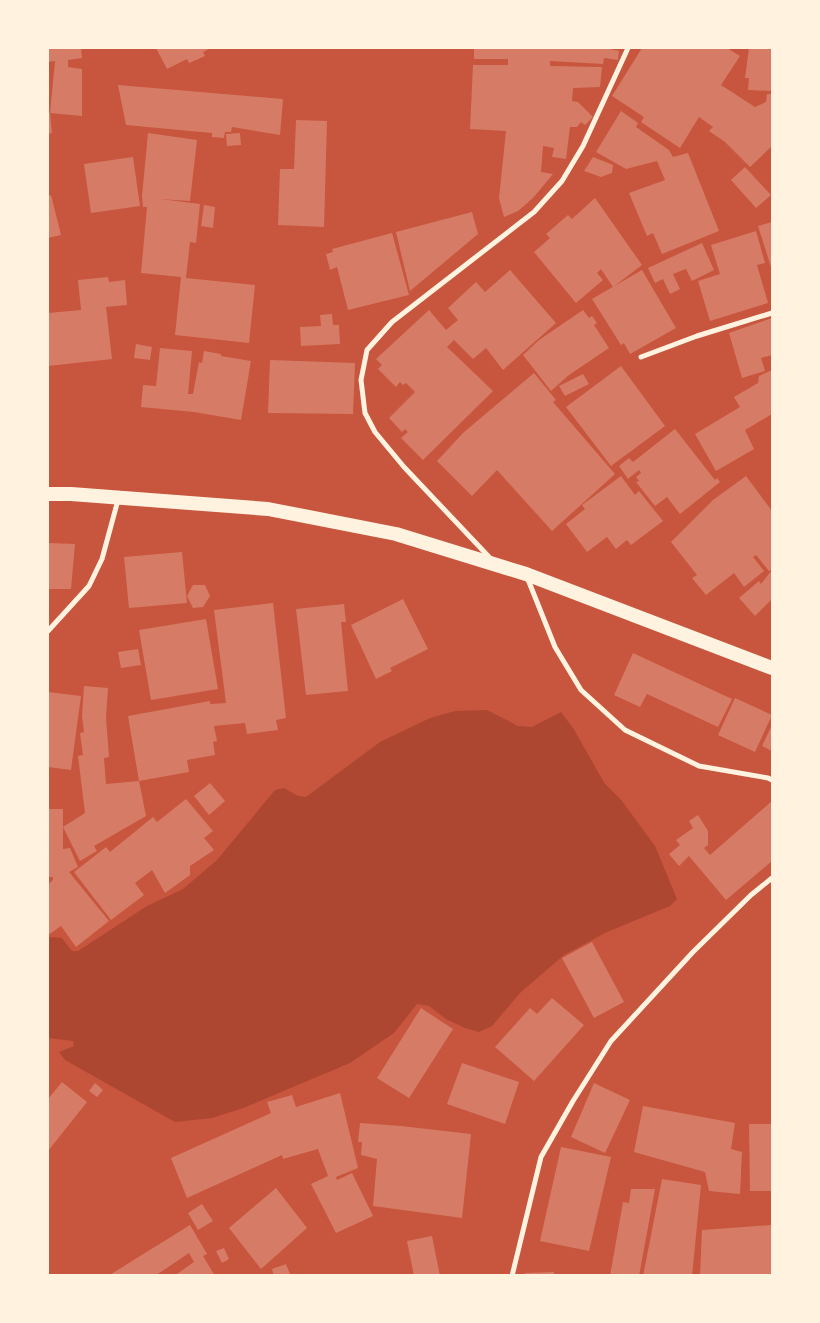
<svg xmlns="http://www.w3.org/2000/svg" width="820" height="1323" viewBox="0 0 820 1323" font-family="'Fira Sans Condensed',sans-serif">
  <rect width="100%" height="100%" fill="#c8553d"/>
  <!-- green -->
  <path fill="#ae4732" d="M487 710 518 726 532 727 561 712 573 728 605 784 622 801 655 846 677 899 670 906 607 932 564 955 520 993 492 1026 479 1032 465 1028 446 1019 429 1006 417 1004 394 1033 350 1063 241 1109 212 1118 175 1122 65 1060 59 1052 74 1046 73 1041 48 1038V938L53 937 62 938 72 951H78L147 906 183 889 217 860 275 790 284 788 298 796 306 797 380 742 430 718 455 711Z"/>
  <!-- building -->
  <path fill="#d67c66" d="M48 48H81L82 58 68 60V67L82 69V116L50 113 55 61 48 62Z
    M156 48H211L203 52 205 56 189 63 187 59 167 69Z
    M474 48H606L619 51 618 60 604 58 603 64 550 61V66L602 67 600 87 573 88 572 101 578 102 593 117 585 125 581 122 577 127H570L566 159 552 157 554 148 543 146 541 172 553 174 533 198 518 211 504 217 499 198 506 131 470 129 473 65H508V59H474Z
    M642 48H727L740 56 721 85 755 107 766 102 767 94H772V146L750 167 725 142 709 131 713 127 699 117 680 148 641 122 644 117 612 96Z
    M749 48H772V91L748 90 749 78H745Z
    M118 85 283 99 280 135 232 127 231 132H225L224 138 212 137V133L126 125Z
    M621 111 638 123 636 127 669 150 673 157 688 153 719 231 662 254 653 233 647 236 629 193 665 180 657 161 626 169 596 152Z
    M48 113H50L52 133 48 134Z
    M296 120 327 121 324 227 278 225 280 169H294Z
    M148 133 197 140 190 201 160 199 200 204 196 243 190 242 186 278 255 285 249 343 175 335 181 277 141 273 147 207H143L142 196Z
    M240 133 241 145 227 146 226 134Z
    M133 157 140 206 91 213 84 164Z
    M593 157 613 165 612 173 601 177 584 171Z
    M745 167 771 195 756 208 731 180Z
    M51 195 61 235 48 238V196Z
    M595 198 642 265 613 287 601 269 597 273 603 280 576 303 534 252 550 238 546 234 568 215 572 219Z
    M204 205 215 207 213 228 201 226Z
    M472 212 478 234 410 291 396 232Z
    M772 222V270L758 226Z
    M756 231 765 263 757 265 768 303 710 321 698 281 720 274 711 245Z
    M392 233 409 295 348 310 337 267 330 270 326 254 333 252 332 249Z
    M702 243 714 270 692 281 686 269 673 274 680 289 670 294 663 279 655 283 648 268Z
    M510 270 556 323 503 370 486 348 473 359 454 340 447 347 493 391 423 460 401 438 408 432 405 429 402 432 389 418 415 392 406 383 403 385 400 382 396 387 378 369 382 365 376 359 429 310 446 330 458 320 448 308 476 282 485 292Z
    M642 270 676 328 630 354 624 343 621 345 592 299Z
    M108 277 109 282 125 280 127 305 106 307 112 359 48 366V313L81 310 78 280Z
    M583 310 589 318 592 316 597 323 594 325 609 348 569 375 551 391 523 355 539 340Z
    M332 314 333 325H339L340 344 301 346 300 327 321 326 320 315Z
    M772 318V355L761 358 765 371 742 378 729 333Z
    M136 344 152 347 150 360 134 358Z
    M160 348 192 351 188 394H193L199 362 202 363 204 351 221 354V356L251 361 241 420 194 412 141 407 143 385 156 386Z
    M270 360 355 363 353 414 268 413Z
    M621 366 665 426 611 466 566 407Z
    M772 370V414L745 430 754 449 716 471 695 434 740 407 734 397 758 383 759 376Z
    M534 373 556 400 553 402 615 474 552 531 497 470 472 496 437 461 463 433Z
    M583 374 589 384 565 396 559 386Z
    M675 429 715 480 717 478 720 482 680 514 667 497 655 506 636 482 639 481 636 477 641 473 639 470 628 479 619 466 629 458 633 462Z
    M621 476 635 495 639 491 663 521 631 545 627 540 616 549 607 537 587 552 566 524 585 509 582 505Z
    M746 476 772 511V569L769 571 756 555 753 557 764 571 744 587 734 573 706 595 692 578 697 575 671 542 713 500Z
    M48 543 75 544 71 589H48Z
    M182 552 187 603 129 608 124 557Z
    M772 570V599L755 616 739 598 759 581 761 584Z
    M193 585H205L210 596 203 607 193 608 187 596Z
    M403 599 428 649 390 668 392 671 376 679 351 625Z
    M273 603 286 718 276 720 278 730 247 734 245 723 214 726 217 741 213 742 215 755 187 760 189 772 139 781 128 716 210 701V704L226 703 214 610Z
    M344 604 346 622H341L348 691 306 695 296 609Z
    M206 619 218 689 151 700 139 630Z
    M138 649 141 665 121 668 118 652Z
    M633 653 732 699 718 727 647 694 640 707 614 695Z
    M84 686 108 688 106 717 109 757 104 758 106 784 139 781 146 816 94 846 97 851 80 861 63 827 85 813 78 756 83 755 80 733 84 732 82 716Z
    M48 692 81 696 71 770 48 767Z
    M735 698 772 715 755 752 718 735Z
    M772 725V751L762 746Z
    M210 783 225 801 209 815 194 796Z
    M186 799 213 831 204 838 214 850 190 866V875L165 893 152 870 135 883 144 895 111 920 74 872 106 847 110 852 153 817 157 822Z
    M772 801V861L726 900 689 856 679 866 669 854 680 845 676 840 693 828 689 821 698 815 708 831V845L704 848 710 855Z
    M48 809H63V849L70 848 78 867 69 872 109 921 76 947 61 926 48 935V884L53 880V877H48Z
    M592 942 624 1002 594 1018 562 958Z
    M552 998 584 1025 534 1081 495 1047 530 1008 537 1014Z
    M421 1008 453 1029 409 1098 377 1078Z
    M462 1063 519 1082 505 1124 447 1104Z
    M62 1082 87 1102 48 1151V1099Z
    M95 1083 103 1090 97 1097 89 1091Z
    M594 1083 630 1100 605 1153 571 1137Z
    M340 1093 358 1168 336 1177 337 1180 352 1173 373 1216 336 1233 311 1184 328 1176 318 1149 283 1159 282 1155 187 1198 171 1158 271 1113 267 1102 292 1095 296 1107Z
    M643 1106 735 1123 731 1149 742 1152 740 1194 709 1191 705 1172 634 1152Z
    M360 1123 401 1126 471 1134 462 1218 373 1206 377 1159 361 1155 362 1142H358Z
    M749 1124H772V1191H750Z
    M561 1147 611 1157 589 1251 540 1241Z
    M662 1179 701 1185 692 1276H643Z
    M276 1188 307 1228 261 1269 229 1228Z
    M631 1189H655L639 1276H610L623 1202 629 1203Z
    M202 1204 213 1221 198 1230 188 1213Z
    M190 1225 207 1254 203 1256 215 1276H174L194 1262 189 1253 155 1276H108Z
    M771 1225V1276H700L702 1230Z
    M432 1236 440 1276H414L407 1241Z
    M224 1248 229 1259 222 1263 216 1251Z
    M286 1264 290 1274 286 1276H274L272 1269Z
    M554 1272V1276H525V1273Z"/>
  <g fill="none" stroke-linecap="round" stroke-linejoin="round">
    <!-- minor -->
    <path stroke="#fff3e0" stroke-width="5" d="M641 357 697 336 772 313
      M491 559 404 467 375 432 365 413 361 380 367 350 392 322 534 212 562 181 583 146 628 48
      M527 577 555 647 581 690 625 730 699 766 768 778 772 780
      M48 631 89 586 102 559 118 500
      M512 1276 541 1157 573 1101 611 1041 693 952 751 895 772 878"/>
    <!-- trunk -->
    <path stroke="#fff3e0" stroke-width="14" d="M48 494H71L268 509 396 534 526 574 772 668"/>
  </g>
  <!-- border -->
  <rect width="820" height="1323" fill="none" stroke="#fff3e0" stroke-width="98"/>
</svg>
